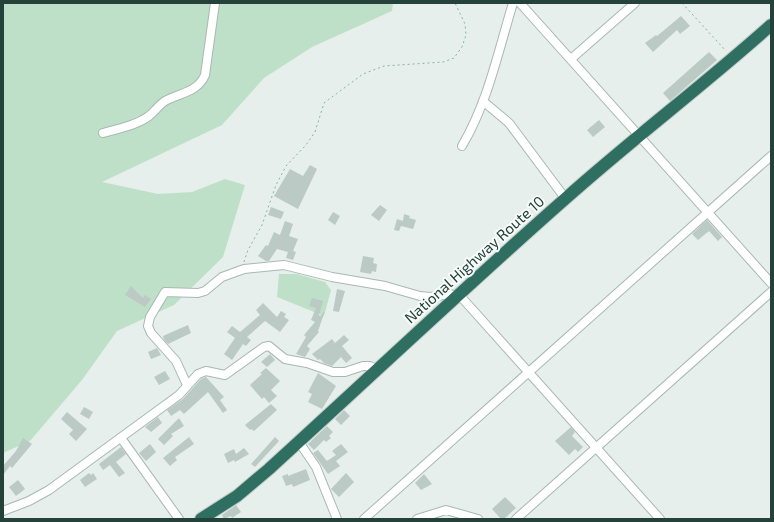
<svg xmlns="http://www.w3.org/2000/svg" width="774" height="522" viewBox="0 0 774 522" font-family="'Exo 2',sans-serif">
  <rect width="100%" height="100%" fill="#e6efeb"/>
  <!-- green -->
  <path fill="#bfe0c8" d="M3 3H393L392 11 312 47 264 78 222 125 102 182 158 194 192 192 225 179 245 185 223 257 174 305 117 331 82 380 30 441 3 453Z
    M279 274H297L325 282 331 290 324 316 277 297Z"/>
  <!-- building -->
  <path fill="#bbcac4" d="M681 16 690 26 680 34 677 30 653 52 645 43 656 35 657 36Z
    M709 52 717 60 670 101 663 93Z
    M599 120 605 127 593 137 587 130Z
    M310 165 317 169 298 209 274 196 290 169 303 176Z
    M380 205 387 210 379 221 371 215Z
    M271 207 284 212 281 219 268 215Z
    M333 212 340 216 335 225 328 220Z
    M404 214 410 216 409 218 416 220 413 229 401 226 399 231 394 230 397 219 403 221Z
    M707 220 722 237 718 241 709 231 698 240 692 234Z
    M285 221 293 224 289 236 298 239 293 251 296 252 293 260 286 258 288 252 277 249 269 261H266L258 256 266 245 268 246 274 232 280 235Z
    M363 256 374 258 373 263 377 264 376 272 372 271 371 274 360 272Z
    M131 286 143 298 145 295 151 299 145 307 125 295Z
    M337 289 345 291 339 312 333 311Z
    M312 298 323 301 319 315 320 316 325 311 318 331 319 332 307 346 310 349 305 357 296 354 306 337 304 335 315 322 311 320 316 308 309 306Z
    M263 303 277 317 281 311 286 314 284 317 289 320 280 332 265 321 247 337 251 340 246 346 243 344 232 360 224 354 235 338 227 332 232 326 240 332 260 315 256 310Z
    M188 325 191 333 168 344 164 340 163 336Z
    M344 335 349 340 342 346 352 358 346 363 341 357 332 366 324 363 320 359 318 360 312 354 332 339 335 343Z
    M157 348 161 355 151 359 148 352Z
    M270 354 275 360 267 367 261 362Z
    M266 368 280 381 271 390 277 396 269 403 264 397 262 399 250 385 262 374 260 373Z
    M165 371 170 379 159 385 154 377Z
    M318 373 336 386 322 409 308 402 312 394 308 392Z
    M206 377 224 397 220 400 227 410 223 413 208 392 184 414 180 410 171 416 167 410 183 399 201 379Z
    M271 404 277 410 254 431 251 429 250 430 245 425Z
    M84 407 93 412 89 419 80 414Z
    M344 410 350 416 341 425 335 419Z
    M67 412 87 429 76 441 69 434 73 430 61 419Z
    M158 417 162 423 151 432 145 427Z
    M179 418 184 426 171 434 173 436 164 445 158 439Z
    M327 426 333 432 329 436 331 438 326 442 324 440 314 450 308 444Z
    M571 427 575 432 572 436 583 447 578 452 575 449 569 455 555 441Z
    M189 437 194 444 175 457 177 460 170 466 163 458Z
    M275 437 279 441 255 467 251 464Z
    M23 438 32 444 12 468 10 466 3 475V466L16 451Z
    M150 444 156 452 146 461 139 453Z
    M341 444 348 452 336 461 340 466 328 474 313 453 318 450 327 461 336 455 332 451Z
    M121 447 126 454 116 462 125 473 119 477 110 465 103 470 99 464Z
    M244 448 249 454 235 462 234 460 228 463 224 454 234 449 236 454Z
    M306 469 310 480 293 487 292 484 286 486 282 476 288 474V476Z
    M89 473 91 475 93 473 97 479 85 487 80 480Z
    M346 473 354 482 339 497 331 489Z
    M424 474 432 484 421 490 415 483Z
    M18 480 25 489 16 496 9 487Z
    M505 497 516 508 504 519H501L492 509Z
    M236 505 241 512 232 518 231 516 224 519 222 515Z"/>
  <g fill="none" stroke-linecap="round" stroke-linejoin="round">
    <!-- street casing -->
    <g stroke="#a8b8b2" stroke-width="10">
      <path id="street" d="M520 3 771 283
        M571 59 635 3
        M484 102 509 123 565 198
        M103 133C118 129 137 125 149 116 155 111 159 105 165 101 180 93 198 92 205 75L215 3
        M462 146C488 102 498 52 513 3
        M187 385 176 361 151 333 148 326 150 317 165 292 198 293 205 291 222 277 244 269 284 265 332 277 385 286 420 296 430 297 450 294 463 299 660 519
        M121 438 179 519
        M299 442 316 467 337 519
        M3 511 29 501 49 490 179 395 198 374 206 371 225 375 264 347 269 346 285 359 307 363 333 372H345L363 366H370L377 370
        M364 519 771 156
        M417 519 446 510 478 519
        M516 519 771 292"/>
    </g>
    <!-- highway casing -->
    <g stroke="#c2cac8" stroke-width="14">
      <path id="highway" d="M201 519 237 496 269 469C368 379 465 287 565 199 632 139 704 85 771 25"/>
    </g>
    <!-- path -->
    <path stroke="#86b3a5" stroke-width="1" stroke-dasharray="2 3" stroke-linecap="butt" d="M682 3 726 51
      M244 262 248 250 262 225 276 185 286 166 306 145 315 132 324 103 363 74 384 66 443 62 454 58 462 47 466 35 465 24 455 3"/>
    <!-- street -->
    <use href="#street" stroke="#fff" stroke-width="8"/>
    <!-- highway -->
    <use href="#highway" stroke="#2f6f62" stroke-width="12"/>
  </g>
  <g text-anchor="middle" dominant-baseline="central" stroke-width="4" stroke-linejoin="round" paint-order="stroke">
    <!-- street labels -->
    <g font-size="15" fill="#24423a" stroke="#f7fbf9">
      <text transform="translate(474 259) rotate(-42)">National Highway Route 10</text>
    </g>
  </g>
  <!-- border -->
  <rect width="774" height="522" fill="none" stroke="#24423a" stroke-width="8"/>
</svg>
